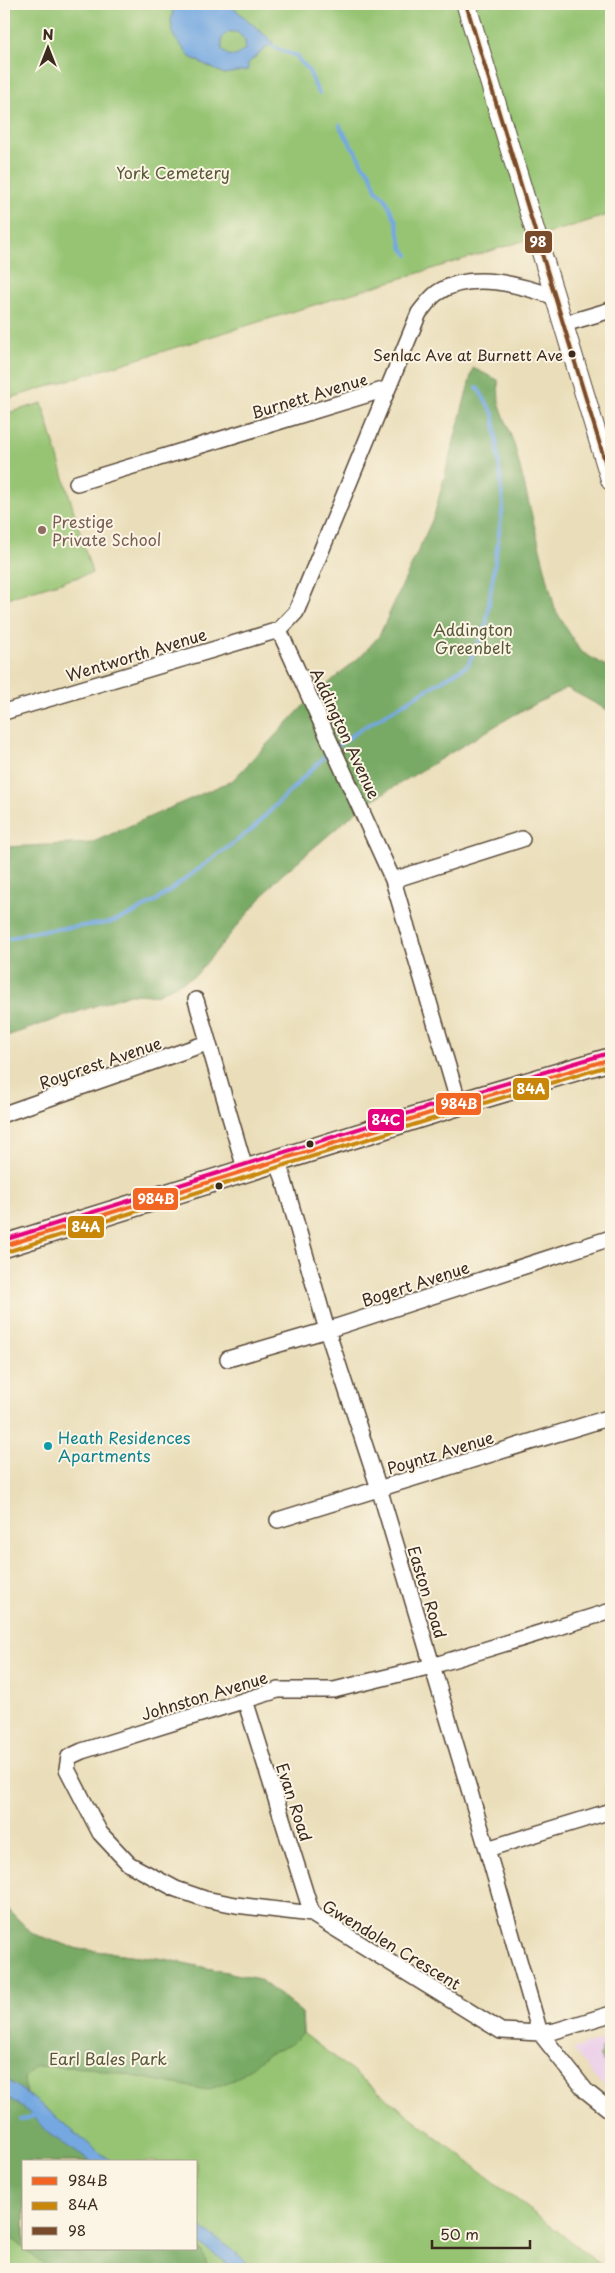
<svg xmlns="http://www.w3.org/2000/svg" width="615" height="2273" viewBox="0 0 615 2273" font-family="'Playpen Sans',sans-serif">
  <rect width="100%" height="100%" fill="#fcf5e5"/>
  <filter id="ink" filterUnits="userSpaceOnUse"><feTurbulence type="fractalNoise" baseFrequency=".02" numOctaves="2"/><feDisplacementMap in="SourceGraphic" scale="10" xChannelSelector="R" yChannelSelector="G"/><feConvolveMatrix kernelMatrix="1 2 1 2 8 2 1 2 1" color-interpolation-filters="sRGB"/></filter>
  <filter id="wash" filterUnits="userSpaceOnUse"><feTurbulence type="fractalNoise" baseFrequency=".0096" numOctaves="4" result="noise"/><feDisplacementMap in="SourceGraphic" scale="20" xChannelSelector="R" yChannelSelector="G"/><feGaussianBlur stdDeviation="1.12" result="paint"/><feColorMatrix in="noise" values="0 0 0 0 0 0 0 0 0 0 0 0 0 0 0 0 0 1.4 0 .05"/><feComposite in="paint" operator="in"/></filter>
  <g filter="url(#wash)">
    <rect width="100%" height="100%" fill="#eadeba"/>
    <!-- built -->
    <path fill="#edd1e9" d="M611 2037V2090L594 2077 573 2049Z"/>
    <!-- green -->
    <path fill="#96c473" stroke="#687748" fill-rule="evenodd" d="M4 4H611V214L4 400Z
      M42 403 92 573 4 599V414Z
      M4 1905 33 1934 78 1949 164 1959 259 1979 302 2013 303 2033 606 2269H4ZM24 2162H196V2249H24Z
      M611 2046V2072L600 2056 601 2049Z"/>
    <!-- forest -->
    <path fill="#78aa65" stroke="#5a6a42" d="M473 368 498 380 499 402 515 447 555 609 580 651 611 669V712L567 688 512 716 364 805 277 879 196 975 156 995 130 994 4 1037V847L91 843 233 780 310 699 362 655 379 636 434 516Z
      M4 1905 33 1934 78 1949 164 1959 259 1979 302 2013 303 2033 292 2044 268 2054 236 2079 208 2090 90 2068 35 2066 24 2079 27 2106 93 2162H24V2248L14 2240 4 2239Z
      M196 2246 203 2252 208 2269H49L25 2249H196Z"/>
    <!-- water -->
    <path fill="#74a8e1" stroke="#586980" fill-rule="evenodd" d="M174 4H229L273 42 248 63V70L224 74 190 57 174 37 171 22ZM228 32H237L245 40V49L236 56 228 55 222 50V38Z
      M4 2078C43 2102 75 2136 113 2162H91L49 2134 25 2109 4 2095Z
      M196 2224 234 2251 254 2269H235L200 2244 196 2240Z"/>
    <g fill="none" stroke-linecap="round" stroke-linejoin="round">
      <!-- stream -->
      <path stroke="#74a8e1" stroke-width="4" d="M271 45 282 51 298 56V60C313 70 310 80 319 93
        M340 125C341 133 349 137 350 144L355 150 362 164 370 172 376 190 385 198 396 221 402 247 408 255
        M337 746 361 729 468 665 486 625 503 505 494 415 477 387
        M4 940 31 932 108 923 130 915 157 900 251 830 329 752
        M20 2120 37 2115"/>
    </g>
  </g>
  <g filter="url(#ink)">
    <g fill="none" stroke-linecap="round" stroke-linejoin="round">
      <!-- minor casing -->
      <g stroke="#554535" stroke-width="18">
        <path id="minor" d="M564 324 611 310
          M77 483 386 389
          M279 630 393 880 459 1104
          M279 630 296 612 419 313C424 307 430 298 437 293 471 270 520 285 555 297
          M4 712 279 630
          M393 880 522 839
          M196 1000 246 1172
          M4 1114 207 1043
          M277 1162 283 1177 327 1330 382 1498 487 1849 540 2033 586 2091 611 2111
          M228 1359 327 1330 611 1238
          M278 1520 611 1417
          M611 1611 432 1666 334 1690H278L82 1751 69 1757 67 1769 100 1833 129 1864 176 1889 205 1899 236 1905 312 1914 501 2031 540 2033 555 2031 611 2014
          M245 1700 312 1914
          M487 1849 611 1811"/>
      </g>
      <!-- tertiary casing -->
      <g stroke="#554535" stroke-width="21">
        <path id="tertiary" d="M466 4 611 481"/>
      </g>
      <!-- secondary casing -->
      <g stroke="#554535" stroke-width="25">
        <path id="secondary" d="M4 1246 459 1104 611 1059"/>
      </g>
      <!-- minor -->
      <use href="#minor" stroke="#fff" stroke-width="15"/>
      <!-- tertiary -->
      <use href="#tertiary" stroke="#fff" stroke-width="19"/>
      <!-- secondary -->
      <use href="#secondary" stroke="#fff" stroke-width="22"/>
      <!-- bus-1 casing -->
      <g stroke="#fcf5e5" stroke-width="8">
        <path id="bus-1" d="M4 1246 459 1104 611 1059"/>
      </g>
      <!-- bus-2 casing -->
      <g stroke="#fcf5e5" stroke-width="8">
        <path id="bus-2" d="M6 1252 461 1110 611 1065"/>
      </g>
      <!-- bus-3 casing -->
      <g stroke="#fcf5e5" stroke-width="8">
        <path id="bus-3" d="M466 4 611 481"/>
      </g>
      <!-- bus-4 casing -->
      <g stroke="#fcf5e5" stroke-width="8">
        <path id="bus-4" d="M4 1240 457 1098 609 1053"/>
      </g>
      <!-- bus-1 -->
      <use href="#bus-1" stroke="#f26522" stroke-width="4"/>
      <!-- bus-2 -->
      <use href="#bus-2" stroke="#c88708" stroke-width="4"/>
      <!-- bus-3 -->
      <use href="#bus-3" stroke="#7a4b2a" stroke-width="4"/>
      <!-- bus-4 -->
      <use href="#bus-4" stroke="#e5007d" stroke-width="4"/>
    </g>
  </g>
  <!-- markers -->
  <g fill="#3b2a1e" stroke="#fcf5e5" stroke-width="2">
    <circle cx="572" cy="354" r="4.5"/>
    <circle cx="310" cy="1144" r="4.5"/>
    <circle cx="219" cy="1186" r="4.5"/>
  </g>
  <circle fill="#8d6e63" stroke="#fcf5e5" stroke-width="2" cx="42" cy="530" r="5"/>
  <circle fill="#0f9aa8" stroke="#fcf5e5" stroke-width="2" cx="48" cy="1446" r="5"/>
  <g text-anchor="middle" dominant-baseline="central" stroke-width="4" stroke-linejoin="round" paint-order="stroke">
    <!-- bus labels -->
    <g font-size="15" fill="#3b2a1e" stroke="#fcf5e5" text-anchor="end">
      <text x="563" y="354">Senlac Ave at Burnett Ave</text>
    </g>
    <!-- park labels -->
    <g font-size="16" fill="#565838" stroke="#fcf5e5">
      <text x="173" y="172">York Cemetery</text>
      <text x="473" y="629">Addington<tspan x="473" dy="18">Greenbelt</tspan></text>
      <text x="108" y="2058">Earl Bales Park</text>
    </g>
    <!-- street labels -->
    <g font-size="16" fill="#3b2a1e" stroke="#fcf5e5">
      <text transform="translate(309 395) rotate(-17)">Burnett Avenue</text>
      <text transform="translate(136 654) rotate(-17)">Wentworth Avenue</text>
      <text transform="translate(346 733) rotate(65)">Addington Avenue</text>
      <text transform="translate(100 1062) rotate(-19)">Roycrest Avenue</text>
      <text transform="translate(415 1283) rotate(-18)">Bogert Avenue</text>
      <text transform="translate(440 1452) rotate(-17)">Poyntz Avenue</text>
      <text transform="translate(428 1592) rotate(73)">Easton Road</text>
      <text transform="translate(204 1695) rotate(-17)">Johnston Avenue</text>
      <text transform="translate(295 1802) rotate(72)">Evan Road</text>
      <text transform="translate(392 1944) rotate(31)">Gwendolen Crescent</text>
    </g>
    <!-- education labels -->
    <g font-size="16" fill="#785e54" stroke="#fcf5e5" text-anchor="start">
      <text x="52" y="521">Prestige<tspan x="52" dy="18">Private School</tspan></text>
    </g>
    <!-- culture labels -->
    <g font-size="16" fill="#0d838f" stroke="#fcf5e5" text-anchor="start">
      <text x="58" y="1437">Heath Residences<tspan x="58" dy="18">Apartments</tspan></text>
    </g>
  </g>
  <g stroke="#fcf5e5" stroke-width="2">
    <rect x="524" y="230" width="29" height="24" rx="5" fill="#7a4b2a"/>
    <rect x="512" y="1077" width="38" height="24" rx="5" fill="#c88708"/>
    <rect x="435" y="1092" width="47" height="24" rx="5" fill="#f26522"/>
    <rect x="367" y="1108" width="38" height="24" rx="5" fill="#e5007d"/>
    <rect x="132" y="1187" width="47" height="24" rx="5" fill="#f26522"/>
    <rect x="67" y="1215" width="38" height="24" rx="5" fill="#c88708"/>
  </g>
  <g font-size="14" text-anchor="middle" font-weight="bold" fill="#fff">
    <text x="538" y="247">98</text>
    <text x="531" y="1094">84A</text>
    <text x="459" y="1109">984B</text>
    <text x="386" y="1125">84C</text>
    <text x="156" y="1204">984B</text>
    <text x="86" y="1232">84A</text>
  </g>
  <!-- margin -->
  <rect width="615" height="2273" fill="none" stroke="#fcf5e5" stroke-width="20"/>
  <!-- legend -->
  <rect x="22" y="2160" width="175" height="90" fill="#fcf5e5" stroke="#afa495"/>
  <rect x="32" y="2177" width="25" height="8" fill="#f26522" stroke="#afa495"/>
  <text x="68" y="2186" font-size="15" fill="#3b2a1e">984B</text>
  <rect x="32" y="2202" width="25" height="8" fill="#c88708" stroke="#afa495"/>
  <text x="68" y="2210" font-size="15" fill="#3b2a1e">84A</text>
  <rect x="32" y="2227" width="25" height="8" fill="#7a4b2a" stroke="#afa495"/>
  <text x="68" y="2236" font-size="15" fill="#3b2a1e">98</text>
  <!-- north arrow -->
  <g transform="translate(48 48)" stroke="#fcf5e5" stroke-width="4" paint-order="stroke">
  <path d="M0-4L9 19L0 12L-9 19Z" fill="#3b2a1e"/>
  <text y="-8" font-size="14" font-weight="bold" text-anchor="middle" fill="#3b2a1e">N</text>
  </g>
  <!-- scale -->
  <path d="M432 2240v8h98v-8" fill="none" stroke="#3b2a1e" stroke-width="2.5"/>
  <text x="440" y="2240" font-size="15" fill="#3b2a1e" stroke="#fcf5e5" stroke-width="4" paint-order="stroke">50 m</text>
</svg>
